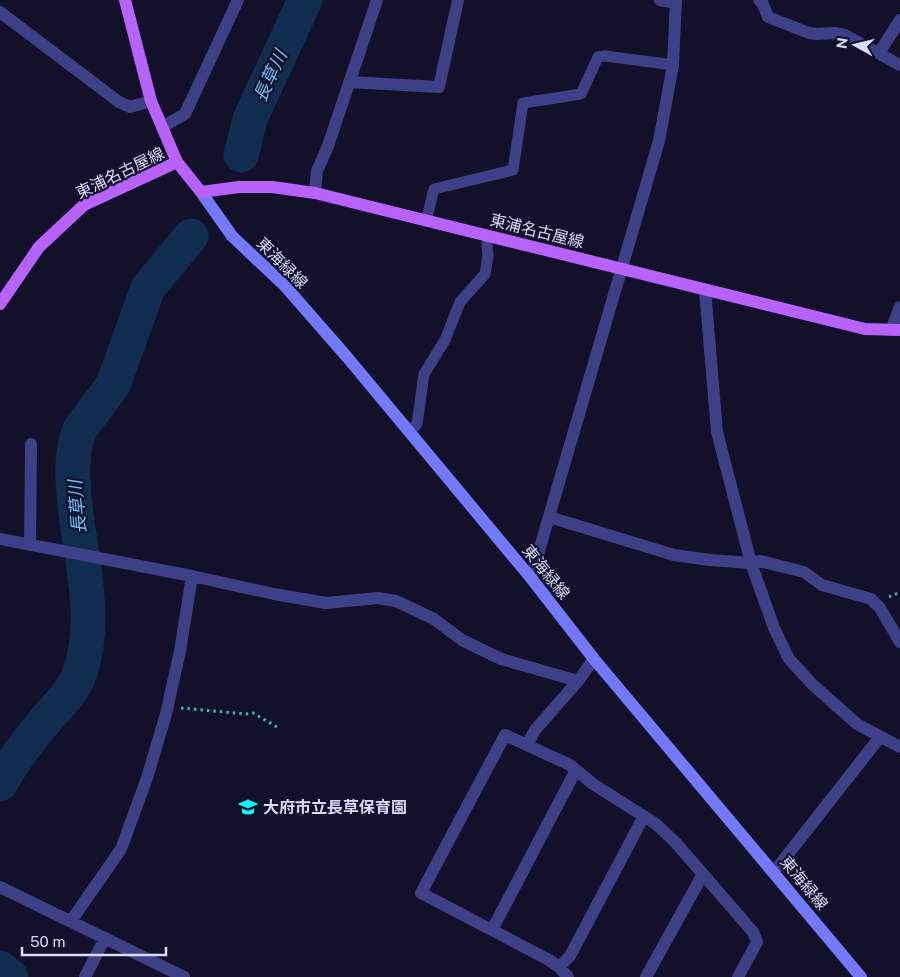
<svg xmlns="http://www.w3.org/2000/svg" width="900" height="977" viewBox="0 0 900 977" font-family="'Public Sans','Noto Sans JP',sans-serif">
  <rect width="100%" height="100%" fill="#131129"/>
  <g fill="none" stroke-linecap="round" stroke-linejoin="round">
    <!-- river -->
    <path stroke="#102c4e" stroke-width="35" d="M241 155 250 119 305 0
      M0 784C12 762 28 741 44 722 57 706 72 694 80 673 97 622 83 567 76 515 73 486 69 456 80 429L113 385 148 288 191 236
      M0 968 11 977"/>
    <!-- path -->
    <path stroke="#32baa7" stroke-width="3" stroke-dasharray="2.5 4" stroke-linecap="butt" d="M889 597 900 592
      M181 708 246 714 253 713 277 727"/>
    <!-- lane -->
    <path stroke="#3d4087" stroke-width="11" d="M426 221 434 189 513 170 523 103 581 94 598 57 605 56 673 65
      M409 432 417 424 424 374 445 340 460 302 485 274 488 256 487 244 490 236"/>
    <!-- street -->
    <path stroke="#3d4087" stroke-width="12" d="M660 0 676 3
      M759 0 762 2 768 17 809 33 817 34 835 33 845 35 900 65
      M0 12 119 102 130 107 151 101
      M879 53 900 20
      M350 82 439 87 458 0
      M162 127 185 114 238 0
      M315 193 317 171 328 146 377 0
      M705 290 717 432 751 563 774 628 789 659 813 685 857 724 900 747
      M891 330 900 307
      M549 517 674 555 710 560 751 563 760 561 804 572 822 585 871 599 880 608 900 642
      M0 539 192 576 274 594 326 603 378 598 396 601 434 619 462 640 501 659 578 681 594 659
      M30 545 31 444
      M531 578 659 141 673 65 676 0
      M527 745 535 730 578 681
      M774 872 880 737
      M0 887 184 977
      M71 921 121 849 147 778 166 714 180 651 192 576
      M492 930 576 770
      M559 967 570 956 644 816
      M85 977 105 938
      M568 977 559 967 549 960 421 893 505 735 570 765 593 784 656 824 676 843 753 932 757 942 738 977
      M646 977 703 874"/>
    <!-- secondary -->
    <path stroke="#7279fd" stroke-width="12" d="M201 192 232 236 285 286 347 357 531 578 594 659 861 977"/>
    <!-- primary -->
    <path stroke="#b762fd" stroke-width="12" d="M125 0 151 101 177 162 201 192 239 187H272L315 193 865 329 900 330
      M0 304 39 247 84 205 177 162"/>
  </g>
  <!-- icons -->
  <defs>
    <g id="school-bare" transform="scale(1.5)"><path d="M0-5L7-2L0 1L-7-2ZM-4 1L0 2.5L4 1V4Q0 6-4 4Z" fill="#08f6fb" stroke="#131129" stroke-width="2.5" paint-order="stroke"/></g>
  </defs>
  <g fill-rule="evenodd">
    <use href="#school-bare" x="248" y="807"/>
  </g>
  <g text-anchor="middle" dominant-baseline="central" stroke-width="4.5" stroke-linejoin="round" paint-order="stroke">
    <!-- street labels -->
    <g font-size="16" fill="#dbd9fe" stroke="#131129">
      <text transform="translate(120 173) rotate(-26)">東浦名古屋線</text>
      <text transform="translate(537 231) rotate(14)">東浦名古屋線</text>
      <text transform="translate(282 263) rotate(45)">東海緑線</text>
      <text transform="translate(546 572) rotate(51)">東海緑線</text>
      <text transform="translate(804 883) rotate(50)">東海緑線</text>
    </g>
    <!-- poi labels -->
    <g font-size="16" font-weight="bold" fill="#dbd9fe" stroke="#131129" text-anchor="start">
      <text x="263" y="807">大府市立長草保育園</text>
    </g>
    <!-- water labels -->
    <g font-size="18" font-style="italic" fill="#69c4fd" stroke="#131129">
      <text transform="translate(270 76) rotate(-65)">長草川</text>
      <text transform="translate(77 507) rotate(-95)">長草川</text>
    </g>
  </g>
  <!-- north arrow -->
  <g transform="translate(855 45) rotate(278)" stroke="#131129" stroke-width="4" paint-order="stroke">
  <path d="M0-4L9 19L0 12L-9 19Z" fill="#dbd9fe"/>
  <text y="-8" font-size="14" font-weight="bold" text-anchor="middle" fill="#dbd9fe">N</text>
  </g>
  <!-- scale -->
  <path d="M22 947v8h144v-8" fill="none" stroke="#dbd9fe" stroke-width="2.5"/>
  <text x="30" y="947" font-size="15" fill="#dbd9fe" stroke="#131129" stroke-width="4" paint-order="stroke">50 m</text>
</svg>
